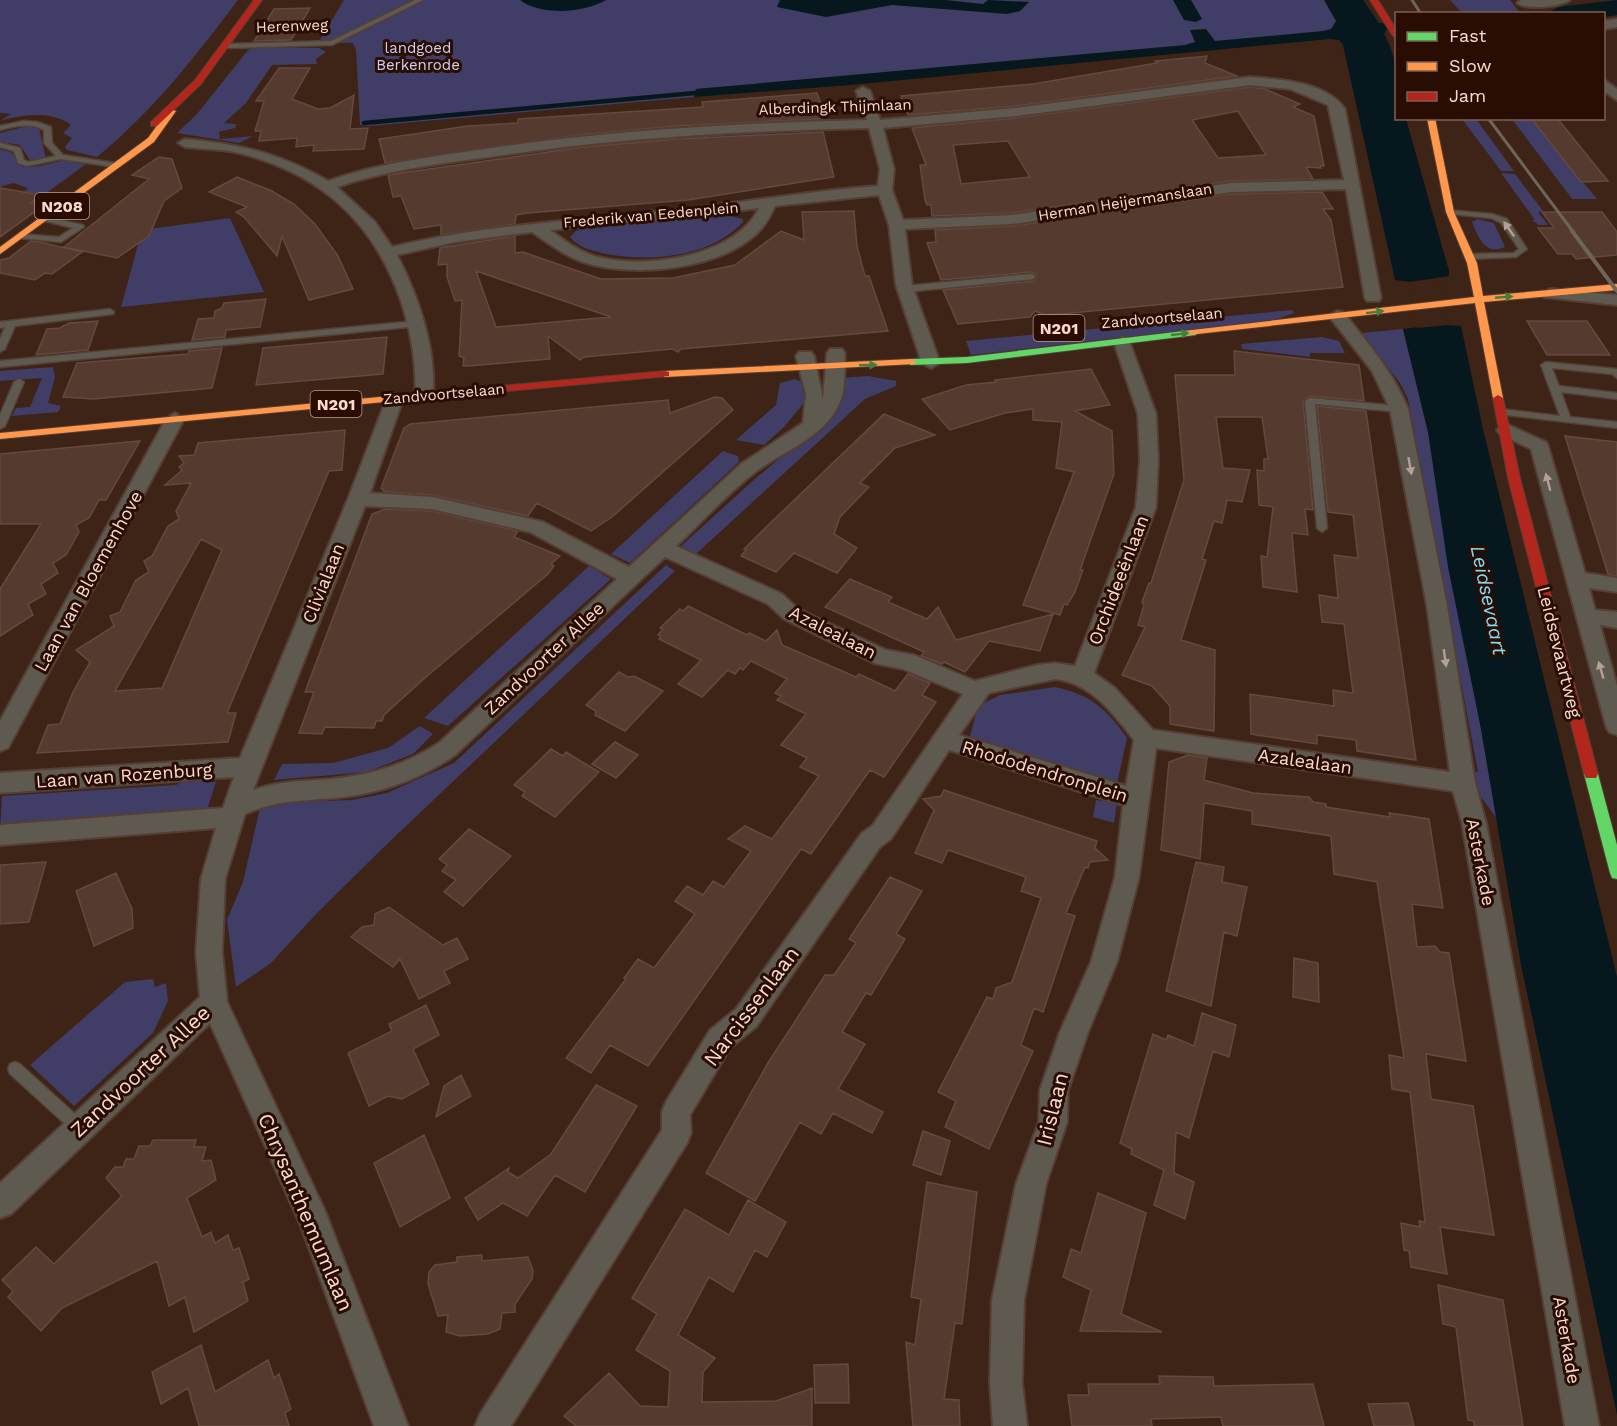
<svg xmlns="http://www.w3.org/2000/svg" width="1617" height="1426" viewBox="0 0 1617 1426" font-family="'Work Sans',sans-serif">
  <rect width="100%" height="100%" fill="#3e2317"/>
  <!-- green -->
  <path fill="#403d66" d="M0 0H238C195 57 153 111 97 157L67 150 65 147 72 138 63 133 71 125C51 110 22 115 0 121L11 114 0 113Z
    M344 0H1334L1355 33 697 89 694 97 369 126 360 125 356 50 353 43H318Z
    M1450 0H1510L1520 13H1462Z
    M254 47 319 48 326 52 316 59 317 64 272 65 246 103 224 123 236 124 235 128 219 132 220 139 253 136 239 143 177 133 197 114 248 50Z
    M1454 119H1476L1514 171H1501L1462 119Z
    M1512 119H1531L1597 199H1572Z
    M27 126 39 128 46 159 31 162 20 145 0 142V133Z
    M0 149 13 153 23 167 40 166 65 160 89 162 45 194 24 192 28 188 13 183 0 187Z
    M1501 173 1515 174 1543 211 1538 212 1548 225H1539L1532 220H1535Z
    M722 214 743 219V222C710 258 647 263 602 253 591 250 577 247 570 237L576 231 584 229Z
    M230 218 264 292 121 307 142 230Z
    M1477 219 1494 223 1505 247C1485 256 1478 237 1472 222Z
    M1292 310 1294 313 1274 320 971 355 966 341Z
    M1403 329 1428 432 1497 819 1473 786 1469 772H1478L1408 399 1400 383 1361 333Z
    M1322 337 1339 341 1345 353H1310V357L1242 349 1241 344Z
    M53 367 55 377 48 403 61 406 58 412 12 416 16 408 30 407 42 378 0 381V371Z
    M868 376 896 381V386L865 399 696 554 681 546 756 478 833 415 839 402 841 378Z
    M795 379 808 384V398L784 427 764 445 736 440 776 405 780 383Z
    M723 451 738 456 739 462 630 563 611 554Z
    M666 565 675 571 385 846 318 912 271 963 236 987 227 920 243 882 261 803 352 800 387 793 454 763Z
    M589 566 611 579 448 726 424 718Z
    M1055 687C1091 695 1106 708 1127 738L1116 788 969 740 978 706 1000 695Z
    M420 726 433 734 413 754 367 772 274 780 282 764 333 763 388 748Z
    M205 776V781L216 782 206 813 0 833 2 796 176 785 189 777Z
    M1096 800 1117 803 1114 823 1093 817Z
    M153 979 155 987 166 983 168 1001 153 1033 74 1106 30 1065 125 982Z"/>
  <!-- water -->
  <path fill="#06181d" d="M520 0H606C584 13 541 16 520 0Z
    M780 0H946L983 4 988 0 1029 2 1020 11 1007 14 892 5 826 17 777 7Z
    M1173 0H1191L1202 19 1196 22 1184 20Z
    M1324 0H1363L1379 23 1396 25V29H1387L1384 34C1400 61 1396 89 1396 118L1406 119 1449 271V276L1436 278 1447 325 1461 326 1483 429 1617 977V1415L1521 965 1481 729 1448 567 1428 432 1403 329 1419 327 1410 282 1395 280 1343 45 1339 40 1330 39 850 85 694 97 696 89 1185 45 1195 42 1190 30 1206 29 1215 41 1323 31 1331 29 1336 21Z
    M1617 0V15L1604 17V14L1547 13 1559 7Z"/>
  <!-- pier -->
  <path fill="#3e2317" d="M1438 278 1449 325 1417 328 1408 282Z"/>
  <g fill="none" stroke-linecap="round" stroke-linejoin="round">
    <!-- stream -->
    <path stroke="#06181d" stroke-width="4.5" d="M364 123 695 93"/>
  </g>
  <!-- building -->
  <path fill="#553a30" stroke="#63493e" stroke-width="1.5" fill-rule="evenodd" d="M310 8 291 40 254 41 274 9Z
    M1207 56 1205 63 1237 76 1016 106 908 115 901 96 1033 84 1157 63 1155 61Z
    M279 68H310L292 99 318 109 330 108 354 95 350 129 368 128 364 149 313 151 314 145 296 147 297 138 259 141 261 131H255L264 101H256Z
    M1250 87 1265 89 1300 104 1293 107 1314 116 1324 166H1320L1321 168 1306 167 1313 179 1231 181 1012 213 932 216 931 205H927L925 200 920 165H926L912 128 1016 118ZM1238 111 1266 155 1218 158 1192 120ZM1008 141 1030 177 961 184 953 145Z
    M817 93 824 113H819L820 119 675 126 579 135 385 163 379 139 468 126 518 123V119L703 107 702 102Z
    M1531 118H1557L1608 181 1581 182Z
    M823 132 834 177 688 200 528 213 516 215 515 224 441 235V225L414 229 401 196 393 197 388 175 584 147 679 139Z
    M159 157 172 159 182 188 164 201 149 236 117 258 64 247 149 179 132 175Z
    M237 177 270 190 294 204 315 224 338 256 353 289 309 300 282 236 277 256 244 217 236 212 247 207 209 192Z
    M0 188 41 195 31 203 44 205 0 237Z
    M1322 192 1333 209H1323L1331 220 1343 287 1061 314 1045 315 1035 311 1030 317 958 324 943 290 1034 281 1036 274 1031 272 941 280 927 243 936 242 935 230 1012 226 1231 194Z
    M854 211 857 246 865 276H869L888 331 681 349 678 352 673 349 584 357 580 360 548 336 550 359 468 366H463L464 358 459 356 462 300 455 301 447 277V264L438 265 440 248 515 236V253L523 252 601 279 673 278 735 265 781 231 804 240 802 212ZM476 271 611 317 496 327Z
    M1542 212H1602L1617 232V255L1576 259 1572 254H1558L1538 228H1554Z
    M31 241 40 242 82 252 52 274 45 273 35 280 0 273V260L9 258Z
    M266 299 260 327 226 330 225 337 192 340 198 319 214 318 215 311 222 308 224 303Z
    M98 321 88 350 36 355 47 329 60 328 69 323Z
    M1527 321H1587L1610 355H1547Z
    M387 337 383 374 256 385 263 348Z
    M222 348 212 388 94 399 63 397 77 363 188 354 189 351Z
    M1234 351 1359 365 1364 401 1310 396 1303 401 1313 510 1305 509 1308 535 1292 533 1297 592 1263 587 1261 556 1267 557 1273 507 1259 505 1257 470 1264 471V459H1268L1262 417H1216L1223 468 1250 470 1242 502 1227 500 1222 523 1214 521 1202 559 1206 560 1181 640 1215 650 1214 731 1170 724V706L1152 686 1122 675 1145 627 1138 625 1144 605 1142 602 1149 583H1151L1184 480 1175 375H1235Z
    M1091 369 1110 405 1075 411 1112 431 1114 474 1080 570H1083L1075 592 1067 605 1064 604 1060 615 1023 605 1074 472 1056 468 1062 422 1033 420V409L1005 413 950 430 922 399 966 385 996 382 995 380Z
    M715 397 722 398 733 410 612 517 591 531 537 503 528 516 432 495 385 492 381 488 404 428 410 424 668 400 670 413Z
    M1317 406 1366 411 1416 760 1357 751 1356 740 1317 735V744L1251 734 1250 694 1334 706 1333 690 1353 693 1344 624 1322 622 1319 595 1338 598 1334 555 1358 558 1353 515 1328 512Z
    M884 414 935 435 895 448 860 483 869 487 840 517 834 534 857 548 837 573 794 553 776 572 741 556 746 550 744 549 761 532Z
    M345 430 342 470 329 471 227 713H236L228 742 37 753 48 725 60 724 73 692 90 662 76 650 114 626 110 616 120 612 136 580 149 572 144 561 152 556 168 526 179 519 176 511 191 483 165 485 182 470 179 467 184 463 179 456 194 455 198 443ZM201 539 222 550 162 688 115 691Z
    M1565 436 1617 442V576L1608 574Z
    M140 441 106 500H99L89 518 76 525 79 532 66 555 53 563 58 573 41 584 46 594 28 604 33 615 0 636V589L41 524H0V454Z
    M385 509 432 511 518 531 514 537 560 556 551 564 554 566 548 574 426 677 384 715 382 721H376L374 728 325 727 322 734 299 733 314 692H305L372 514Z
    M850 579 892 597 888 602 927 619 938 607 956 640 1053 614 1040 651 989 641 965 672 944 662 942 664 921 656 924 652 825 607Z
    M688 606 747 635 749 633 766 641 777 630 782 645 856 677 859 674 895 691 908 674 930 683 922 695 936 702 884 777 870 770 811 854 801 849 648 1066 610 1045 591 1073 566 1058 626 979 624 978 638 959 654 968 695 914 675 901 687 886 703 895 713 881 724 887 751 851 728 839 745 826 772 839 819 776 800 767 807 758 781 745 806 714 777 700 781 696 775 693 787 679 751 661 743 670 740 668 735 674 728 670 702 697 678 684 701 660 659 639 661 636 658 635 663 629 660 628 680 609 683 611Z
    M619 672 628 677 634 676 663 691 625 731 595 715 596 711 586 705Z
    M615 742 638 755 616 778 592 764Z
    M551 749 563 756 566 752 599 772 555 817 522 796 525 792 514 785Z
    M1188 755 1207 758 1204 780 1253 793 1309 797 1313 802 1326 804V807L1390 817 1389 813 1429 819 1443 908 1412 904 1417 947 1435 946 1440 952 1449 953 1466 1061 1426 1054 1431 1099 1473 1106 1494 1235 1440 1227 1447 1274 1411 1267 1409 1251 1404 1250 1401 1223 1420 1227 1419 1221 1425 1222 1410 1092 1392 1089 1389 1055 1404 1058 1377 882 1334 874 1331 836 1252 824V811L1204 803 1200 859 1161 850 1169 762Z
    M944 790 1097 841 1095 848 1108 860 1090 862 1088 868 1085 867 1066 913 1075 916 1043 1012 1034 1008 1021 1045 1033 1051 989 1149 945 1127 956 1101 938 1092 987 997 993 999 996 988 1012 982 1041 898 1021 891 1026 877 1017 874 948 850 942 863 915 853 934 810 923 799 941 796Z
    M469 829 511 856 463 906 444 892 456 880 442 871 447 865 439 859Z
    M46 862 29 922 0 924V865Z
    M1196 862 1224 867 1222 882 1247 887 1237 936 1224 932 1211 1006 1166 991Z
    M116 873 132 909 133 928 94 946 76 891Z
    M890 877 922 891 896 934 905 939 871 995 866 993 842 1032 865 1044 838 1089 883 1112 872 1133 833 1113 821 1134 800 1122 755 1201 706 1173 768 1063 825 975H834L856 943 849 939Z
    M389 907 443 945 457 938 468 959 444 971 450 983 419 999 400 959 393 967 351 937 362 927 374 925 375 914Z
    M1294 958 1318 963 1319 1002 1293 997Z
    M426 1005 439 1035 413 1049 429 1084 402 1099 388 1096 369 1106 348 1053 392 1031 389 1024Z
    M1202 1013 1236 1025 1229 1057 1213 1051 1189 1138 1176 1132 1174 1173 1194 1182 1185 1219 1154 1205 1164 1170 1131 1154 1132 1149 1120 1143 1153 1034 1166 1040 1168 1035 1194 1046Z
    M461 1075 471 1096 436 1117 444 1086Z
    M596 1085 637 1106 585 1192 555 1175 527 1216 503 1203 478 1220 465 1198 509 1168 508 1172 518 1178 551 1154Z
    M923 1131 950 1141 941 1175 913 1165Z
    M424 1135 450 1198 400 1227 374 1163Z
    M153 1140H196L194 1147H206L202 1161 211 1160 216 1180 187 1198 202 1237 211 1232 215 1243 228 1235 233 1250 239 1248 249 1279 243 1282 248 1301 194 1332 185 1297 169 1306 157 1261 62 1308 41 1331 8 1297 13 1291 2 1280 36 1247 54 1264 122 1196 106 1178 115 1167H123L126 1159H134L139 1146H150Z
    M927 1182 977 1192 962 1324 955 1323 944 1399 959 1400 960 1426H913L906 1342 915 1345 921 1299 911 1297Z
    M1098 1193 1146 1213 1121 1314 1162 1332 1080 1331 1091 1290 1063 1277 1071 1249 1081 1253Z
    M748 1200 786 1222 767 1257 755 1250 733 1292 709 1277 678 1335 715 1358 703 1372 702 1402 776 1401 812 1388V1426H576L564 1416 609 1373 640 1406 668 1407 670 1371 636 1350 657 1314 632 1298 685 1209 729 1235Z
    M482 1255V1261L528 1257 533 1270 532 1279 515 1304V1312L502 1313 500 1329 488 1334 460 1336 446 1332 448 1315 438 1316 428 1284 429 1272 435 1265 457 1262V1257Z
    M1438 1285 1503 1300 1523 1426H1474V1421L1468 1420 1456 1327 1443 1324Z
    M201 1345 215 1392 268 1360 274 1378 279 1374 291 1409 285 1413 289 1426H199L188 1388 161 1404 152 1372Z
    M848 1364 849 1403H815L814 1365Z
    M1159 1376 1213 1377 1214 1386 1313 1384 1324 1426H1223L1221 1417 1151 1419 1152 1426H1072L1068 1395H1089L1088 1384H1160Z
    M1408 1403 1414 1426H1374L1368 1404Z"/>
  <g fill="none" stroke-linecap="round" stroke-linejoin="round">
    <!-- lane casing -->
    <g stroke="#553e34" stroke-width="3">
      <path id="lane" d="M415 0H423L332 45 228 48 225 46 228 44 331 41Z
        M24 121 37 122 51 127 52 143 63 155 115 163 119 165 115 167 61 159 27 166 18 163 14 151 0 147V143L20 148 24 160 28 162 56 156 44 143V130C31 122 14 126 0 130V126Z
        M1447 210 1492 214 1507 219 1527 249 1516 257 1467 259V255L1470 254 1514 253 1519 249 1501 223 1491 218 1450 214 1446 212Z
        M41 216 83 225 84 227 61 242 18 238V234H21L59 237 73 228 41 220Z
        M1031 274 1034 275V279L905 292 901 289 905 286Z
        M110 309 114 312 113 314 15 326 5 349 0 352V339L5 327 0 328V322Z
        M416 321 420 324 419 326 0 367V361Z
        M1546 362 1617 369V378L1612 374 1552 368 1559 386 1617 393V399L1561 392 1570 417 1617 422V428L1498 414 1496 412 1501 409 1560 416 1541 365Z
        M19 379 24 382 5 426 0 429V415L14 382Z
        M1310 398 1399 406 1404 409 1399 412 1315 404 1327 528 1322 532 1317 528 1305 401Z
        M15 1062 20 1064 85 1123 88 1128 85 1133 80 1136 75 1133 10 1074 8 1069 10 1064Z"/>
    </g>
    <!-- street casing -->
    <g stroke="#553e34" stroke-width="4">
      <path id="street" d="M1521 0H1570C1561 7 1526 10 1517 3Z
        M1617 19V27L1604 29V21Z
        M1250 77C1281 80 1325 81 1345 109L1381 298 1379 301H1367L1365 298 1346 189 1231 192 1012 224 905 229 912 285 940 363 931 368 922 363 896 285 889 225 879 195 775 206C770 217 764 228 754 236 715 270 631 278 583 262 565 256 548 243 532 232L455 242 397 255C419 298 436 347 433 396L424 401 415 396C417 364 411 332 401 301 373 220 319 172 235 152 219 149 202 149 185 147L178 143 185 139C239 144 280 153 328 181 379 163 431 157 484 149 611 130 739 123 867 120L856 91 863 87 870 91 880 120 1016 108ZM1250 85 1290 89 1328 105 1344 180 1231 183 1012 215 903 220 892 190 894 169 883 128 1016 116ZM869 128 880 169 878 186C806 191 736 204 664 211 572 221 482 225 392 247L375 222 337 187C386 170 437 164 489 157 615 138 742 131 869 128ZM759 208C735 258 643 270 594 256 578 251 564 240 550 230L682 218Z
        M1604 80 1617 89V100L1604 91Z
        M1550 289 1617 295V305L1544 297 1542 294Z
        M1337 311 1343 312C1368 343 1393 372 1408 409L1447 606 1475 783 1486 823 1599 1426H1565L1462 823 1453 791 1156 748 1139 877 1117 962 1088 1032 1068 1090 1067 1122 1046 1184 1024 1300 1022 1383 1027 1426H993L990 1383 992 1300 1016 1184 1039 1122 1040 1090 1060 1032 1091 962 1115 877 1123 805 949 750 891 839 880 847 756 1027 730 1048 690 1115 691 1133 687 1143 511 1426H475L480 1414 662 1130V1112L666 1102 710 1030 736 1009 862 833 873 825 963 694 903 669 874 663 784 619 768 604 665 557 455 755C422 778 384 792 344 797 310 801 277 799 245 814L225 879 222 952 227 1002 325 1211 408 1426H374L301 1226 210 1023 11 1214 0 1218V1183L200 997 196 952 201 879 216 828 0 845V825L223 808 234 777 0 793V773L240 758 348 499 388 395 394 394 403 399 370 493 432 497 543 522 629 567 741 464 803 423 806 394 796 356 799 352H811L814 356 823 399 827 353 830 349H842L845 353C844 368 846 385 841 399 828 437 782 451 754 473 726 495 702 522 676 546L782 594 798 609 886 650 914 655 975 681 1037 665 1055 663 1075 666 1136 507 1140 460 1138 414 1114 342 1122 337 1128 338 1156 414 1158 460 1156 507 1094 673 1115 688 1153 730 1450 772 1427 606 1390 409 1372 371 1329 316ZM365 506 432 509 530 532 617 579 439 743C405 765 371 775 331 779 304 781 279 781 253 790ZM1055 679C1091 683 1113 713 1134 740L1126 786 959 735 989 693Z
        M175 413 184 419 8 748 0 751V721L166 419Z
        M1506 424 1546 442 1548 446 1585 573 1617 578V592L1589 588 1595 610 1617 612V628L1600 625 1617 686V735L1609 732 1606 726 1531 449 1500 434 1497 430Z"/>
    </g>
    <!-- fast casing -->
    <g stroke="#553e34" stroke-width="2">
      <path id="fast" d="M1192 330 1196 331V335L967 363 911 365 906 362 911 359 967 357Z
        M1591 768 1596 770 1598 774 1617 845V879L1612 878 1610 873 1584 774 1586 770Z"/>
    </g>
    <!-- slow casing -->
    <g stroke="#553e34" stroke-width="2">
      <path id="slow" d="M169 109 176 111 154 142 0 254V247L148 138Z
        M1427 118H1435L1454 212 1477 263 1483 296 1617 284V290L1484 302 1503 398 1502 400H1494L1493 398 1475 303 1188 335V331L1192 330 1474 297 1467 263 1446 212Z
        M911 359 916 362 915 364 665 377 660 374 665 371Z
        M390 396 395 399 394 401 0 439V433Z"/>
    </g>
    <!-- jam casing -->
    <g stroke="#553e34" stroke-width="2">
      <path id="jam" d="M254 0H262L201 84 157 126H151V122L195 80Z
        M1370 0H1378L1396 29V36H1393Z
        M665 371 669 372V376L390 402 385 399 390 396Z
        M1498 395 1503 398 1520 478 1598 774 1596 778H1586L1584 774 1508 478 1493 398Z"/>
    </g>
    <!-- lane -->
    <use href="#lane" fill="#5f5a50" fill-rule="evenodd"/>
    <!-- street -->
    <use href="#street" fill="#5f5a50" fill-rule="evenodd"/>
    <!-- fast -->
    <use href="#fast" fill="#63d668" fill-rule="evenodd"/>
    <!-- slow -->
    <use href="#slow" fill="#ff974d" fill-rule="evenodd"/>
    <!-- jam -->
    <use href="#jam" fill="#b3261e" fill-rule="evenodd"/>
    <!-- rail-far1 -->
    <path stroke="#6f645a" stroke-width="3" d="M1412 0 1421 14
      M1488 118 1574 233"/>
    <!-- rail -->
    <path stroke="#6f645a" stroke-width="4" d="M1572 231 1617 291"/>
  </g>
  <!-- one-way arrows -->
  <defs><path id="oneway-solid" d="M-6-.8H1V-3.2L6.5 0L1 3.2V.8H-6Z" transform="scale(1.5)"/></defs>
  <g fill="#b5a095">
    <use href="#oneway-solid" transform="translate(1509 229) rotate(-125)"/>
    <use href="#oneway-solid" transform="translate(1410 466) rotate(80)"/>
    <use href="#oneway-solid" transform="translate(1548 482) rotate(-105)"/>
    <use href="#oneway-solid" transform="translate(1445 658) rotate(82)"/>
    <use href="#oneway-solid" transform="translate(1601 670) rotate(-106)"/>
  </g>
  <g fill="#497c3b">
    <use href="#oneway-solid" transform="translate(1504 297) rotate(-5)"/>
    <use href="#oneway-solid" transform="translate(1375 312) rotate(-7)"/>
    <use href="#oneway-solid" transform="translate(1180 334) rotate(-6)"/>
    <use href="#oneway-solid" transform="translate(868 365) rotate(-2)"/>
  </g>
  <g text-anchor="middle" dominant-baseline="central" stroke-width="6" stroke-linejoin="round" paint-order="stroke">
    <!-- far-street labels -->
    <g font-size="15" fill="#fbdacd" stroke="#290d03">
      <text transform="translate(292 26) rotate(-2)">Herenweg</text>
      <text transform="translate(835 107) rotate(-2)">Alberdingk Thijmlaan</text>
      <text transform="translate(1125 202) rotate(-9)">Herman Heijermanslaan</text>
      <text transform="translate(651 215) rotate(-5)">Frederik van Eedenplein</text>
      <text transform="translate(1162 318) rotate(-5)">Zandvoortselaan</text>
      <text transform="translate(444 394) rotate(-5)">Zandvoortselaan</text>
    </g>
    <!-- far-park labels -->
    <g font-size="15" fill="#cccff1" stroke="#290d03">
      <text x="418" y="48">landgoed<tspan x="418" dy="17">Berkenrode</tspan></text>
    </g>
    <!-- shield labels -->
    <g fill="#290d03" stroke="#bc9c90" stroke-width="1.5">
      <rect x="35" y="193" width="54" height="26" rx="4.5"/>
      <rect x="1033.5" y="315" width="51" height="26" rx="4.5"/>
      <rect x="310.5" y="391" width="51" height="26" rx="4.5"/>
    </g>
    <g font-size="16" font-weight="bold" fill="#fbdacd">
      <text x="62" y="206">N208</text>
      <text x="1059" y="328">N201</text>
      <text x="336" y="404">N201</text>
    </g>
    <!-- street labels -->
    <g font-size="18" fill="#fbdacd" stroke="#290d03">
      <text transform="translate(1118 580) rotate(-69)">Orchideeënlaan</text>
      <text transform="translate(88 581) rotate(-61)">Laan van Bloemenhove</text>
      <text transform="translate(323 583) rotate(-68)">Clivialaan</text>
      <text transform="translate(833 632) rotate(27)">Azalealaan</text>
      <text transform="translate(1560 652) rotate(76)">Leidsevaartweg</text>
      <text transform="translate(544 658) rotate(-43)">Zandvoorter Allee</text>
      <text transform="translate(1305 761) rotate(8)">Azalealaan</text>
      <text transform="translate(1045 771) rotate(17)">Rhododendronplein</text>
      <text transform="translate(124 775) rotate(-4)">Laan van Rozenburg</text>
      <text transform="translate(1481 862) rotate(79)">Asterkade</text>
      <text transform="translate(1567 1340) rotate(80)">Asterkade</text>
    </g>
    <!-- water labels -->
    <g font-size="20" font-style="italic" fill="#83d9f6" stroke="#290d03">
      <text transform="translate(1489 600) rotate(78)">Leidsevaart</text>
    </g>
    <!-- near-street labels -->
    <g font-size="21" fill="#fbdacd" stroke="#290d03">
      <text transform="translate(751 1006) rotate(-53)">Narcissenlaan</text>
      <text transform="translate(140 1071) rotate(-43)">Zandvoorter Allee</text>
      <text transform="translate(1052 1109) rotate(-76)">Irislaan</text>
      <text transform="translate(306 1212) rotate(67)">Chrysanthemumlaan</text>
    </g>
  </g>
  <!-- legend -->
  <rect x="1395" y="12" width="210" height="108" fill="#290d03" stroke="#7d5f54" stroke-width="1.5"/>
  <rect x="1407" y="32" width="30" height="9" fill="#63d668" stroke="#7d5f54" stroke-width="1.5"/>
  <text x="1449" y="42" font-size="18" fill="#fbdacd">Fast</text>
  <rect x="1407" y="62" width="30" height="9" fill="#ff974d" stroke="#7d5f54" stroke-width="1.5"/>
  <text x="1449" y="72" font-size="18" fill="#fbdacd">Slow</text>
  <rect x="1407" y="92" width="30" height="9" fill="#b3261e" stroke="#7d5f54" stroke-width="1.5"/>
  <text x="1449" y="102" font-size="18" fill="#fbdacd">Jam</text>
</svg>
